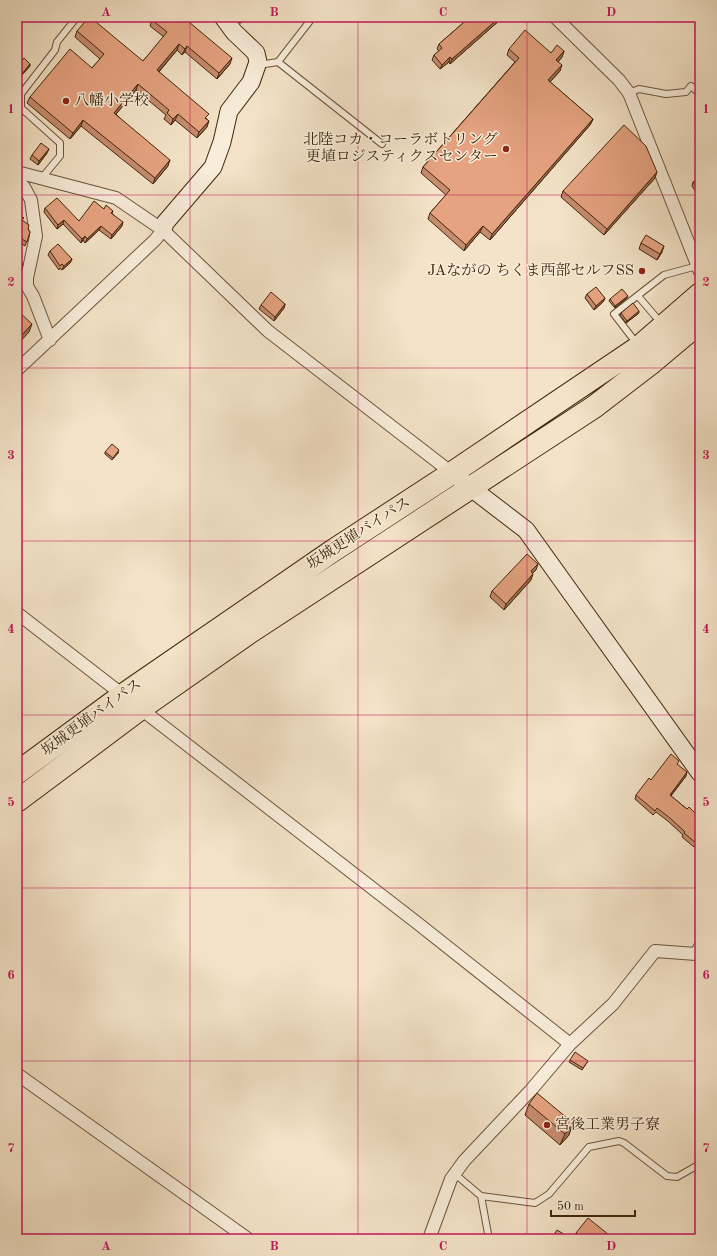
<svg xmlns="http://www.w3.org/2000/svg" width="717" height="1256" viewBox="0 0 717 1256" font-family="'Old Standard TT','Noto Serif JP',serif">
  <rect width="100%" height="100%" fill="#f4e3c8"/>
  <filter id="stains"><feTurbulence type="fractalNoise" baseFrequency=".005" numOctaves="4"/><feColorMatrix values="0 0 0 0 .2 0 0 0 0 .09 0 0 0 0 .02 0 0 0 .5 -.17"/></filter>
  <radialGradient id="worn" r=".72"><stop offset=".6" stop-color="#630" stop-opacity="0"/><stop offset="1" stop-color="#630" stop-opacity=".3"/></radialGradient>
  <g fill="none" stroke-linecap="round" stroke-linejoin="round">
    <!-- lane casing -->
    <g stroke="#6e5539" stroke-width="8">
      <path id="lane" d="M313 17 278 62 382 144
        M258 62 265 64 278 62
        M629 93 639 89 666 94 686 92 691 86 700 94
        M41 179 60 156V143L21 108V94L55 50 57 42 77 17
        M638 296 661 323
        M637 344 614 314 664 275 697 266
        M455 1174 481 1196 489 1239
        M481 1196 535 1203 549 1194 589 1147 619 1141 624 1143 667 1176 677 1177 700 1164"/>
    </g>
    <!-- street casing -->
    <g stroke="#6e5539" stroke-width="14">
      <path id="street" d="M555 17 619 80 629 93 700 272
        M17 172 116 198 163 230 268 331 452 473
        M19 173 18 181 24 187 31 200 36 236 27 278V286L33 296 50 340
        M17 370 155 240 163 230
        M17 613 416 922 570 1044 613 1004 655 951 696 954 700 947
        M17 1074 248 1239
        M429 1239 451 1179 464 1161 531 1090 570 1044"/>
    </g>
    <!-- secondary casing -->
    <g stroke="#412609" stroke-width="19">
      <path id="secondary" d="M163 230 165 223 213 167 222 142 229 111 251 82 258 62 256 53 234 32 223 17
        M462 481 526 530 700 773"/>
    </g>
    <!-- highway casing -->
    <g stroke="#412609" stroke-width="24">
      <path id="highway" d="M17 773 123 695 334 550 452 473 639 347 700 294
        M17 801 140 709 250 632 594 407 650 364 700 322"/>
    </g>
    <!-- lane -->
    <use href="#lane" stroke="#f8eddb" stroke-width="6"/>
    <!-- street -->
    <use href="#street" stroke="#f8eddb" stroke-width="12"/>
    <!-- secondary -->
    <use href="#secondary" stroke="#f8eddb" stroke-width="17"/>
    <!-- highway -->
    <use href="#highway" stroke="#f4e3c8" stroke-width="22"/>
  </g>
  <!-- wall -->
  <path fill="#c68c6f" stroke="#412609" d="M235 17H251L240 23Z
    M470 17H502L501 19 450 64 449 62 440 69 432 60 434 55 439 51 437 49 439 44Z
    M152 20 230 64 217 79 185 52 182 55 177 50 159 72 207 119V127L197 138 175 120 171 125 164 119 166 115 136 90 116 114 168 166 153 184 81 126 70 139 27 103 30 97 92 68 100 59 75 37 77 31 143 61 164 37 150 26Z
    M509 49 551 53 564 51 562 57 558 62 560 71 550 82 593 119 590 125 490 240 480 232 464 251 428 219 430 213 446 195 421 173 423 167 515 62 507 55Z
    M17 66H30L20 77 17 75Z
    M47 153 38 165 30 159 32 155Z
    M700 177V198L692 186 693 182Z
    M655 178 604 235 561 197 563 191Z
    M45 208 79 221 104 209 113 211 112 213 122 226 111 239 99 230 85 243 83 240 81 243 63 224 57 229 44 212Z
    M17 213 23 221 30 232 25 246 17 241Z
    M641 243 662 252 657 260 639 249Z
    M50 251 72 259 70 263 62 270 60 268 59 270 48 255Z
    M587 294 605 298 603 302 594 310 585 298Z
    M627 298 615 308 609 301 610 299Z
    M285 304 284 308 274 321 259 309 261 305Z
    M621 313H639L626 323 620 315Z
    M105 452H119L112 460 105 454Z
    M536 570 532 573 531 580 504 610 490 597 492 591Z
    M678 765 686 776 671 796 687 809 700 818V840L694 847 682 837 683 835 669 822 656 812 653 815 635 799 636 795 651 780Z
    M570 1060 588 1061 582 1070 569 1062Z
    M529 1104 569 1135 560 1145 525 1115Z
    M576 1233 614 1239H575Z"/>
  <!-- shaded-wall -->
  <path fill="#a1725a" stroke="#412609" d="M246 17H251L240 23 241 19Z
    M500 17H502L501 19 450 64 452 59Z
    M179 44 177 50 155 76 157 70Z
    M187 46 185 52 182 55 185 49Z
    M564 51 562 57 554 66 556 60Z
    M450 57 449 62 440 69 442 65Z
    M232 58 230 64 217 79 219 73Z
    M30 64V66L20 77 21 75Z
    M562 65 560 71 546 86 548 80Z
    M138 84 136 90 112 119 114 113Z
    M178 114 175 120 171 125 173 119Z
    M593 119 590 125 490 240 492 234Z
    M83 120 81 126 70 139 73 133Z
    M209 121 207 127 197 138 199 132Z
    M49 149 47 153 38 165 39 161Z
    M170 160 168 166 153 184 155 178Z
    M657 172 655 178 604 235 607 229Z
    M64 220 63 224 57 229 58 225Z
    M123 222 122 226 111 239 112 235Z
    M101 226 99 230 85 243 87 239Z
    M483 226 480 232 464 251 466 245Z
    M85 236 83 240 81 243 82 239Z
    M664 246 662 252 657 260Z
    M72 259 70 263 62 270 64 266Z
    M21 273 20 277 17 280V277Z
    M628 296 627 298 615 308V306Z
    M605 298 603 302 594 310 596 306Z
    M285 304 284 308 274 321 275 317Z
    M639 311V313L626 323 627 321Z
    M32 324 29 332 17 345V340Z
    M538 564 536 570 528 577 531 571Z
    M533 574 531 580 504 610 506 604Z
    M687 772 686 776 668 799 670 795Z
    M700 837V840L694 847 696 843Z
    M573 1123 569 1135 560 1145 565 1134Z"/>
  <!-- building -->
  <path fill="#e6a381" stroke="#412609" d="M89 17H90L143 61 167 32 152 20 155 17H183L232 58 219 73 187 46 185 49 179 44 157 70 209 114 205 118 209 121 199 132 178 114 173 119 167 113 169 110 138 84 114 113 170 160 155 178 83 120 73 133 30 97 70 49 92 68 104 54 77 31Z
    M240 17H246L241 19Z
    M470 17H500L452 59 450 57 442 65 434 55 442 48 439 44Z
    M525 30 551 53 557 45 564 51 556 60 562 65 548 80 593 119 492 234 483 226 466 245 430 213 450 190 423 167 519 58 509 49Z
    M24 58 30 64 21 75 17 72V66Z
    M624 125 646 146 657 172 607 229 563 191Z
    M41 143 49 149 39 161 32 155Z
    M700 177V192L693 182Z
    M57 198 79 221 94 201 104 209 106 205 113 211 111 213 123 222 112 235 101 226 87 239 85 236 82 239 64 220 58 225 45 208Z
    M17 213 24 218 22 220 29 225 28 229 30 232 27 242 17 236Z
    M646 235 664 246 660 254 641 243Z
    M58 244 72 259 64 266 62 264 60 266 50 251Z
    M17 260 23 264 21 273 18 277H17Z
    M596 287 605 298 596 306 587 294Z
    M622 289 628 296 615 306 610 299Z
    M271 292 285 304 275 317 261 305Z
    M633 303 639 311 627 321 621 313Z
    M17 310 32 324 17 340Z
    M112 444 119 450 113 458 105 452Z
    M527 554 538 564 531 571 533 574 506 604 492 591Z
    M671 754 679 761 677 764 687 772 670 795 687 809 689 807 700 818V837L696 843 684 833 685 832 670 818 657 808 655 811 636 795 649 778 651 780Z
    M575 1052 588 1061 583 1068 570 1060Z
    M537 1093 573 1123 565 1134 529 1104Z
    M588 1218 614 1239H584L576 1233Z
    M557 1230 572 1239H551Z
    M501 1234 514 1239H499Z"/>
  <!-- grid -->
  <path fill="none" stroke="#c2185b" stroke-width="1" stroke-opacity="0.55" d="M190 17V1239M358 17V1239M527 17V1239M17 195H700M17 368H700M17 541H700M17 715H700M17 888H700M17 1061H700"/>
  <!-- markers -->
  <g fill="#8f2418" stroke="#f8eddb" stroke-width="1.5">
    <circle cx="66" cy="101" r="4"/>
    <circle cx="506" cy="149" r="4"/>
    <circle cx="642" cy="271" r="4"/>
    <circle cx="547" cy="1125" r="4"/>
  </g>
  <g text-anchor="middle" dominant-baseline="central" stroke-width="3" stroke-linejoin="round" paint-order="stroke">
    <!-- poi labels -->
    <g font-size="15" fill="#412609" stroke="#f8eddb" text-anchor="start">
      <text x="74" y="101">八幡小学校</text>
      <text x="498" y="140" text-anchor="end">北陸コカ・コーラボトリング<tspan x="498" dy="17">更埴ロジスティクスセンター</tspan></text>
      <text x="634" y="271" text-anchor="end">JAながの ちくま西部セルフSS</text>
      <text x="555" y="1125">宮後工業男子寮</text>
    </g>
    <!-- street labels -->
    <g font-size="15" fill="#412609" stroke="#f8eddb">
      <text transform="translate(359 534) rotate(-33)">坂城更埴バイパス</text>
      <text transform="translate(92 718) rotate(-36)">坂城更埴バイパス</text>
    </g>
  </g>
  <!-- margin -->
  <rect width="717" height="1256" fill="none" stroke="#f4e3c8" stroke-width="44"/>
  <!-- scale -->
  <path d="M551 1210v6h84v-6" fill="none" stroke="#412609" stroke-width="2"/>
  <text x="557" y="1210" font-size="12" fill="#412609" stroke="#f8eddb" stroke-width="3" paint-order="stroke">50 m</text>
  <rect x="22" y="22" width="673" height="1212" fill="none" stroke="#c2185b" stroke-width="1.5"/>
  <g font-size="13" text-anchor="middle" font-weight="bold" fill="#c2185b">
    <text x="106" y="16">A</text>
    <text x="274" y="16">B</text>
    <text x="443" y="16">C</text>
    <text x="611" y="16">D</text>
    <text x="11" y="113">1</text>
    <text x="706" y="113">1</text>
    <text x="11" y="286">2</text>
    <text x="706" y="286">2</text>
    <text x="11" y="459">3</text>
    <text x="706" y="459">3</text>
    <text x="11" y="633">4</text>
    <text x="706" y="633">4</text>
    <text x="11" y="806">5</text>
    <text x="706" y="806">5</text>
    <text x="11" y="979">6</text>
    <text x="706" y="979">6</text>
    <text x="11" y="1152">7</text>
    <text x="706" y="1152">7</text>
    <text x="106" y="1250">A</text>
    <text x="274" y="1250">B</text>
    <text x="443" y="1250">C</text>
    <text x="611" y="1250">D</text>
  </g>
  <rect width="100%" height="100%" filter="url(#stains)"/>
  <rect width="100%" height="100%" fill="url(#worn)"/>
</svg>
